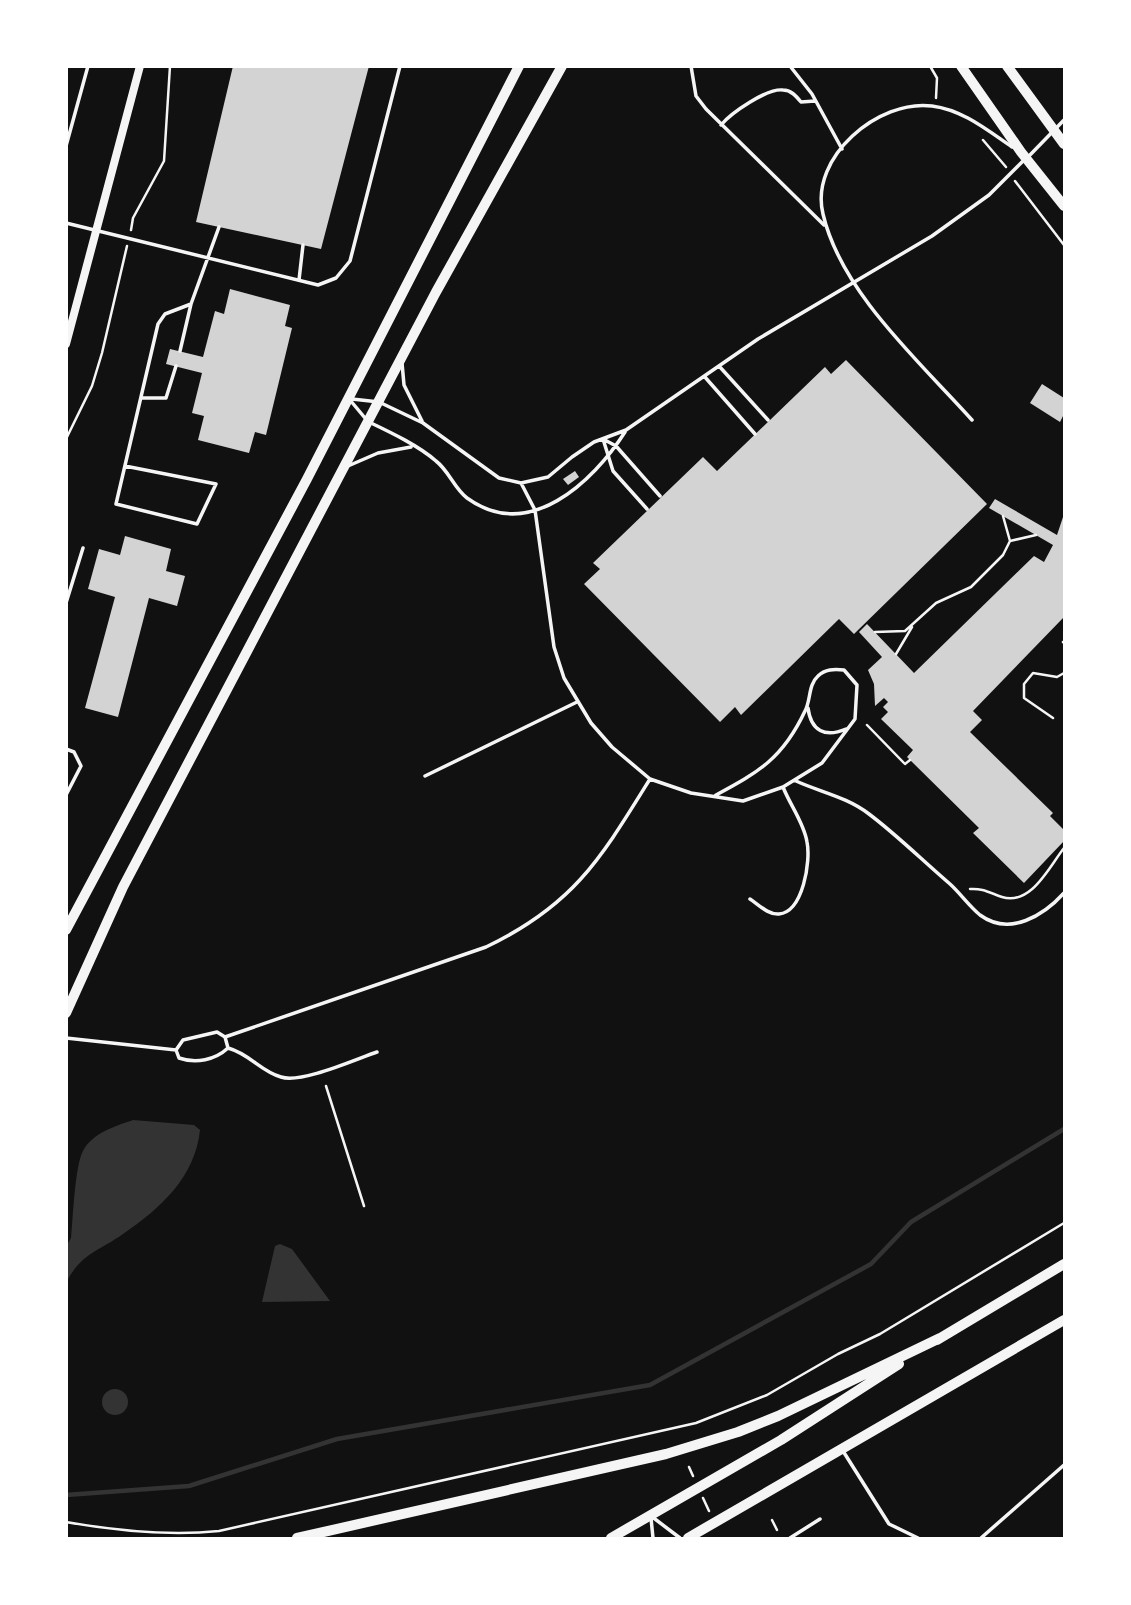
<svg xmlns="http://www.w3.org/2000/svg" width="1131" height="1605" viewBox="0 0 1131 1605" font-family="Poppins,sans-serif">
  <rect width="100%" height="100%" fill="#111"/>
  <!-- water -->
  <path fill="#333" d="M133 1120 194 1125 200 1130C195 1177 161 1208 123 1234 99 1251 82 1253 67 1281V1245L71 1238C73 1218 75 1165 83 1151 92 1133 116 1126 133 1120Z
    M280 1244 292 1249 330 1301 262 1302 275 1246Z
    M102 1402a13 13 0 1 1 26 0a13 13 0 1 1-26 0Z"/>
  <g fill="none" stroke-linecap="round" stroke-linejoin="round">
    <!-- stream -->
    <path stroke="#333" stroke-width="4.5" d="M66 1495 189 1486 337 1439 650 1385 871 1264 911 1222 1064 1129"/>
  </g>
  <!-- building -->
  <path fill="#d3d3d3" d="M233 66H369L321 249 196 222Z
    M230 289 290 305 285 326 292 328 266 435 255 432 249 453 198 440 204 416 192 413 202 373 166 364 170 349 203 357 215 311 224 314Z
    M846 360 987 504 854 634 839 619 741 715 735 707 720 722 584 584 600 569 593 563 703 457 717 471 825 367 831 374Z
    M1042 384 1064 398V414L1060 422 1030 403Z
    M575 471 579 477 568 485 563 479Z
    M995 499 1057 535 1064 514V617L973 711 982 720 970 732 1053 813 1050 816 1064 830V841L1024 883 973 833 979 828 907 757 913 750 881 719 888 712 883 707 888 702 884 698 875 706 874 684 868 670 882 657 859 632 867 624 914 673 1034 556 1044 562 1053 545 989 508Z
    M125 536 171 549 166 571 185 576 177 606 149 598 118 717 85 708 115 597 88 589 99 549 120 555Z"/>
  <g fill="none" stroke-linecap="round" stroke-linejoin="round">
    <!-- path -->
    <path stroke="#f5f5f5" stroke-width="2.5" d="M930 66 937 78 936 98
      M983 140 1006 167
      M1015 181 1064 245
      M131 230 133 218 164 161 170 66
      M66 439 92 386 102 353 127 246
      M1010 541 1036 535
      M875 632 905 631 936 603 971 587 1003 555 1010 541 1003 516
      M1063 642 1064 643
      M896 654 912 627
      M1053 718 1024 698V684L1033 673 1057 677 1064 673
      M867 725 905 764 910 760
      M970 889C983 888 990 893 1002 897 1031 906 1049 867 1064 848
      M326 1086 364 1206
      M689 1467 693 1476
      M703 1498 709 1511
      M772 1520 777 1530
      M66 1522C117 1531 168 1536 219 1531L696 1423 767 1395 838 1354 880 1334 1064 1223"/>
    <!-- service -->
    <path stroke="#f5f5f5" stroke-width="3.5" d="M691 66 696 96 706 109 824 225
      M790 66 812 94 842 149
      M721 125C731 113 767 88 783 90 791 90 796 96 801 102L815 101
      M66 146 88 66
      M1029 156 1064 120
      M66 223 318 285 336 278 350 261 400 66
      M299 280 303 245
      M180 351 191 304
      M402 363 404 385 422 421
      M719 366 768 420
      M704 376 755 434
      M142 398H166L176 366
      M352 399 379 402 423 423 499 478 521 483 548 477 572 457 594 442 626 430 758 339 932 236 989 195 1023 161
      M350 400 365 418
      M972 420C920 362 841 292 823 214 809 157 879 99 932 106 963 110 987 130 1012 147
      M371 423C392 433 419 446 436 461 449 471 454 488 467 498 529 543 593 482 625 432
      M603 439 613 471 647 509
      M603 439 616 446 660 496
      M125 466 216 484 197 524 116 504 158 324 165 314 191 304 219 227
      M348 466 378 453 411 447
      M521 483 535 510 554 647 564 678 591 723 612 747 650 779 691 793 743 801 783 787 822 763 855 719 857 685 844 670C834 669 825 669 818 676 808 685 811 700 805 711 783 758 759 772 716 795
      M66 603 83 548
      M808 708C811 731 825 738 846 729
      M66 749 74 752 81 766 66 795
      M425 776 577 702
      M796 781C820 792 847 797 869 814 897 835 923 861 950 884 960 893 969 906 980 915 1010 937 1044 915 1064 893
      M750 899C758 904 768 915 779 914 803 912 811 861 807 842 804 823 790 805 783 787
      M217 1032 225 1037 228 1048C215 1060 196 1064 179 1058L176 1050 183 1040Z
      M225 1037 486 947C574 905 601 858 650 779
      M66 1038 176 1050
      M228 1048C250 1054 260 1071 281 1077 301 1084 356 1059 377 1052
      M843 1451 889 1524 918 1538
      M651 1516 680 1538
      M651 1518 653 1538
      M790 1538 820 1519
      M981 1538 1064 1465"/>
    <!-- tertiary -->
    <path stroke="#f5f5f5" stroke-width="8" d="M66 344 140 66"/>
    <!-- trunk -->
    <path stroke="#f5f5f5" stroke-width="10" d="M961 66 1021 152 1064 206
      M1007 66 1064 144
      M66 930 307 479 519 66
      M66 1013 123 887 436 292 562 66
      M937 1340 1064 1264
      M297 1538 666 1454 738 1432 778 1416 940 1338
      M611 1538 781 1440 899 1364
      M688 1538 1064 1320"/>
  </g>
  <!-- border -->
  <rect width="1131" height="1605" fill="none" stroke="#ffffff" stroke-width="136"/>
</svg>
